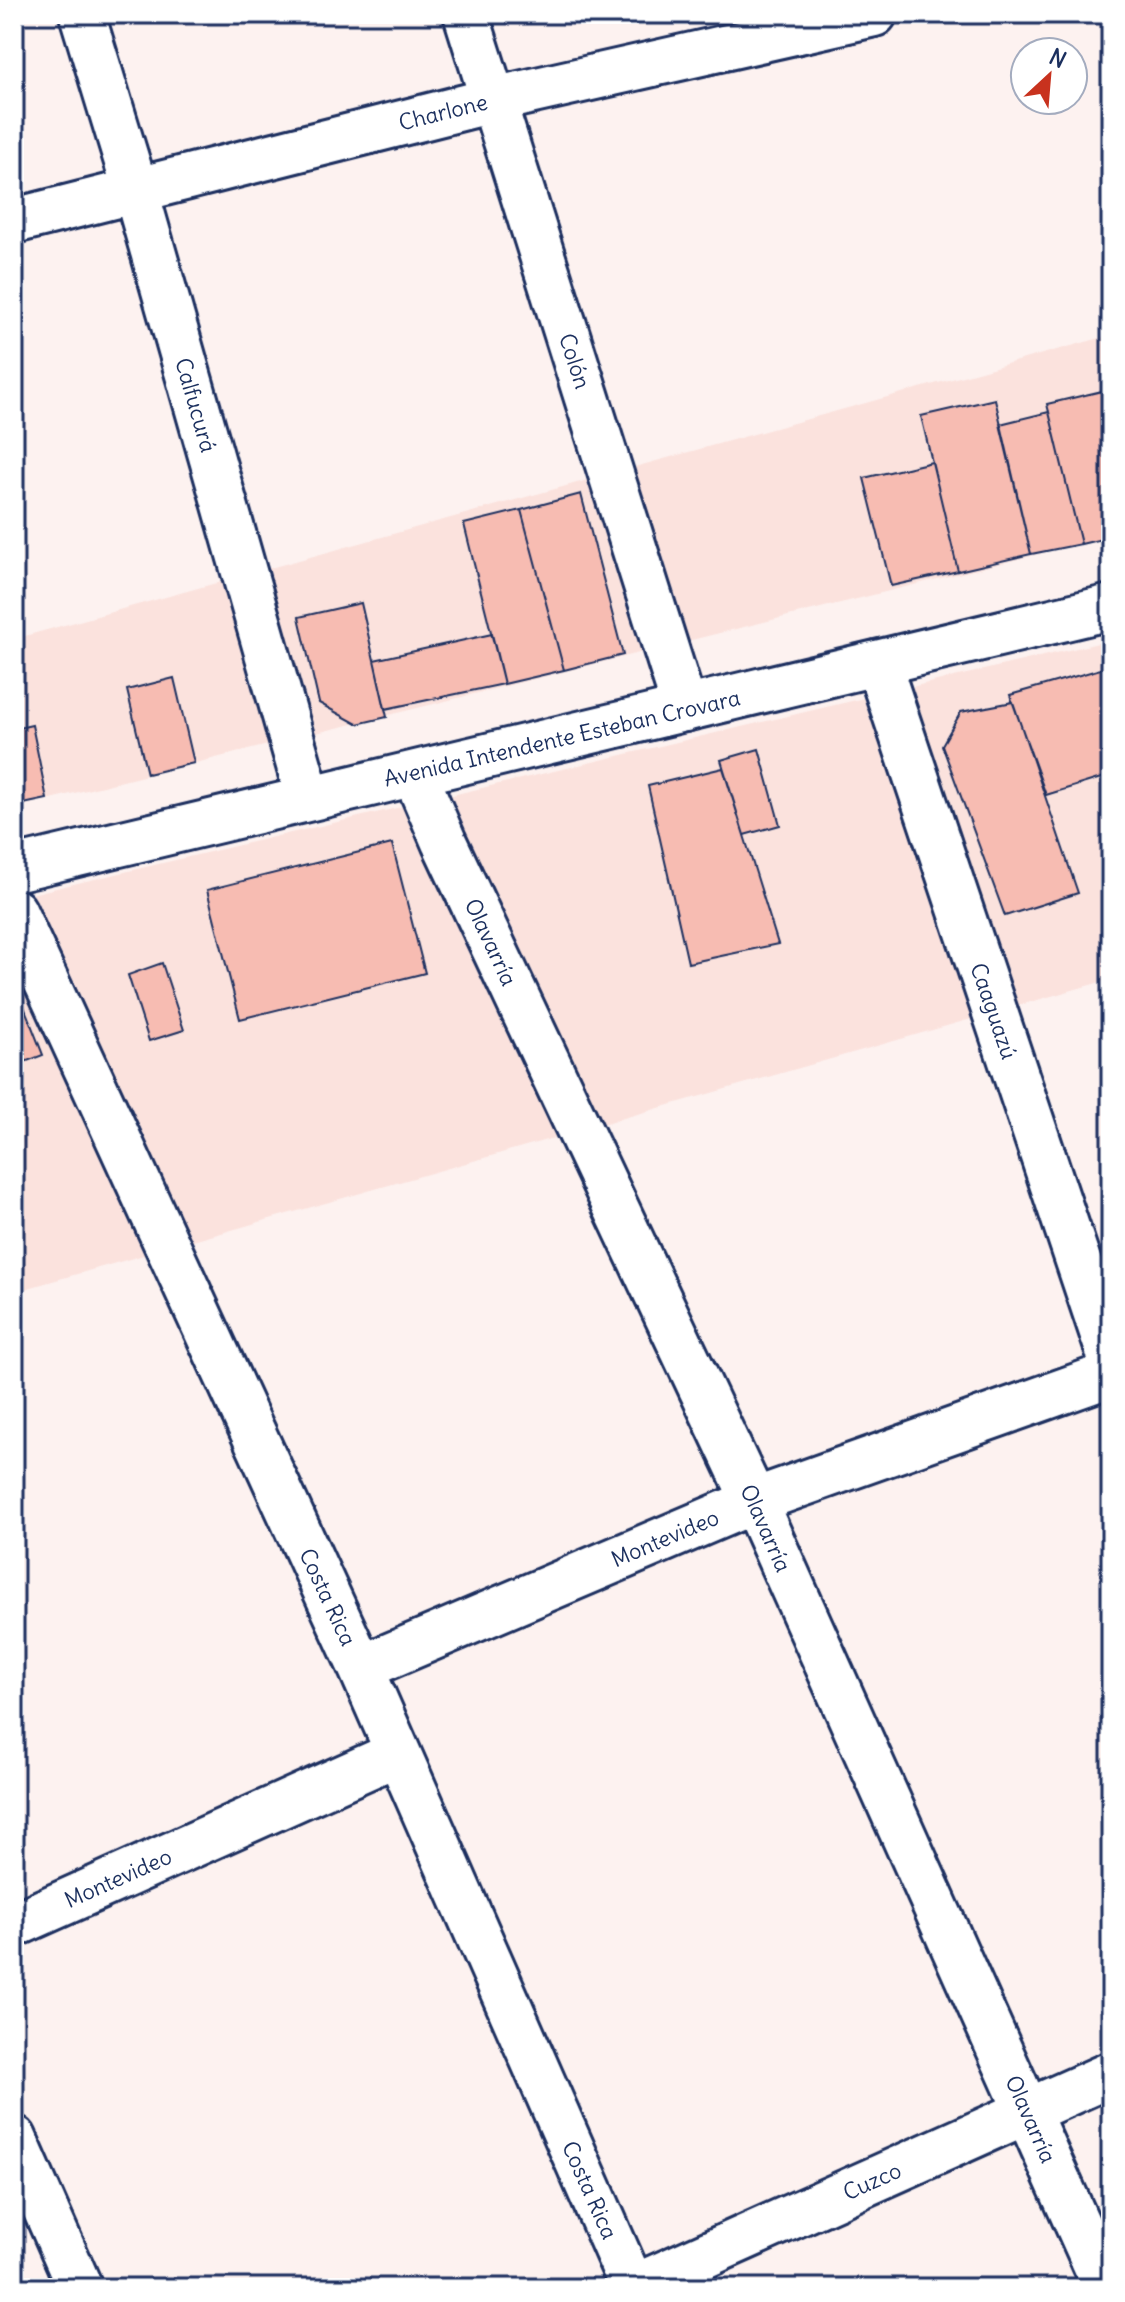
<svg xmlns="http://www.w3.org/2000/svg" width="1125" height="2302" viewBox="0 0 1125 2302" font-family="Delius,sans-serif">
  <rect width="100%" height="100%" fill="#fdf2f0"/>
  <filter id="ink" filterUnits="userSpaceOnUse"><feTurbulence type="fractalNoise" baseFrequency=".0125" numOctaves="2"/><feDisplacementMap in="SourceGraphic" scale="16" xChannelSelector="R" yChannelSelector="G"/><feConvolveMatrix kernelMatrix="1 2 1 2 8 2 1 2 1" color-interpolation-filters="sRGB"/></filter>
  <g filter="url(#ink)">
    <!-- built -->
    <path fill="#fbe2dd" d="M1111 335V536L14 808V639Z
      M1111 640V979L14 1292V898Z"/>
    <!-- building -->
    <path fill="#f7bcb2" stroke="#1b2f5e" stroke-width="2" d="M1102 391 1111 430V537L1081 544 1047 404Z
      M995 399 1031 554 958 571 921 416Z
      M1049 412 1081 544 1031 554 1000 424Z
      M932 462 958 571 891 586 864 478Z
      M581 494 623 655 564 670 521 510Z
      M521 510 564 670 504 684 464 524Z
      M361 603 387 717 357 724 319 703 299 617Z
      M492 634 504 684 385 709 374 660Z
      M1111 666V775L1046 795 1010 695Z
      M174 678 194 763 147 774 127 690Z
      M1013 702 1078 893 1005 916 942 745 961 712Z
      M32 725 47 799 14 806V729Z
      M759 749 780 825 744 835 721 760Z
      M723 768 778 944 688 963 648 786Z
      M392 844 425 973 240 1019 207 890Z
      M162 963 184 1030 149 1041 128 975Z
      M14 981 43 1055 14 1066Z"/>
    <g fill="none" stroke-linecap="round" stroke-linejoin="round">
      <!-- minor casing -->
      <g stroke="#1b2f5e" stroke-width="50">
        <path id="minor" d="M82 14 135 188 308 797
          M466 14 685 709
          M14 221 493 100 874 14
          M878 663 1111 1359
          M415 774 444 842 754 1501 1106 2288
          M14 911 361 1668 633 2288
          M361 1668 754 1501 1111 1374
          M14 1925 398 1753
          M14 2138 80 2288
          M632 2288 1111 2074"/>
      </g>
      <!-- major casing -->
      <g stroke="#1b2f5e" stroke-width="50">
        <path id="major" d="M14 869 1111 607"/>
      </g>
      <!-- minor -->
      <use href="#minor" stroke="#fff" stroke-width="44"/>
      <!-- major -->
      <use href="#major" stroke="#fff" stroke-width="44"/>
    </g>
  </g>
  <g text-anchor="middle" dominant-baseline="central" stroke-width="6" stroke-linejoin="round" paint-order="stroke">
    <!-- street labels -->
    <g font-size="22" fill="#1b2f5e" stroke="#fff">
      <text transform="translate(443 112) rotate(-14)">Charlone</text>
      <text transform="translate(575 361) rotate(72)">Colón</text>
      <text transform="translate(196 405) rotate(74)">Calfucurá</text>
      <text transform="translate(562 738) rotate(-13)">Avenida Intendente Esteban Crovara</text>
      <text transform="translate(491 942) rotate(65)">Olavarría</text>
      <text transform="translate(994 1011) rotate(71)">Caaguazú</text>
      <text transform="translate(766 1528) rotate(66)">Olavarría</text>
      <text transform="translate(665 1538) rotate(-23)">Montevideo</text>
      <text transform="translate(328 1597) rotate(65)">Costa Rica</text>
      <text transform="translate(118 1878) rotate(-24)">Montevideo</text>
      <text transform="translate(1031 2119) rotate(66)">Olavarría</text>
      <text transform="translate(872 2181) rotate(-24)">Cuzco</text>
      <text transform="translate(590 2190) rotate(66)">Costa Rica</text>
    </g>
  </g>
  <!-- margin -->
  <rect width="1125" height="2302" fill="none" stroke="#fff" stroke-width="48"/>
  <rect x="24" y="24" width="1077" height="2254" fill="none" stroke="#1b2f5e" stroke-width="3" filter="url(#ink)"/>
  <!-- north arrow -->
  <g transform="translate(1049 76) rotate(26)"><circle r="38" fill="#ffffff" stroke="#a4acbf" stroke-width="2"/>
  <path d="M0-6L14 30L0 20L-14 30Z" fill="#c8321e"/>
  <text y="-12" font-size="22" font-weight="bold" text-anchor="middle" fill="#1b2f5e">N</text>
  </g>
</svg>
